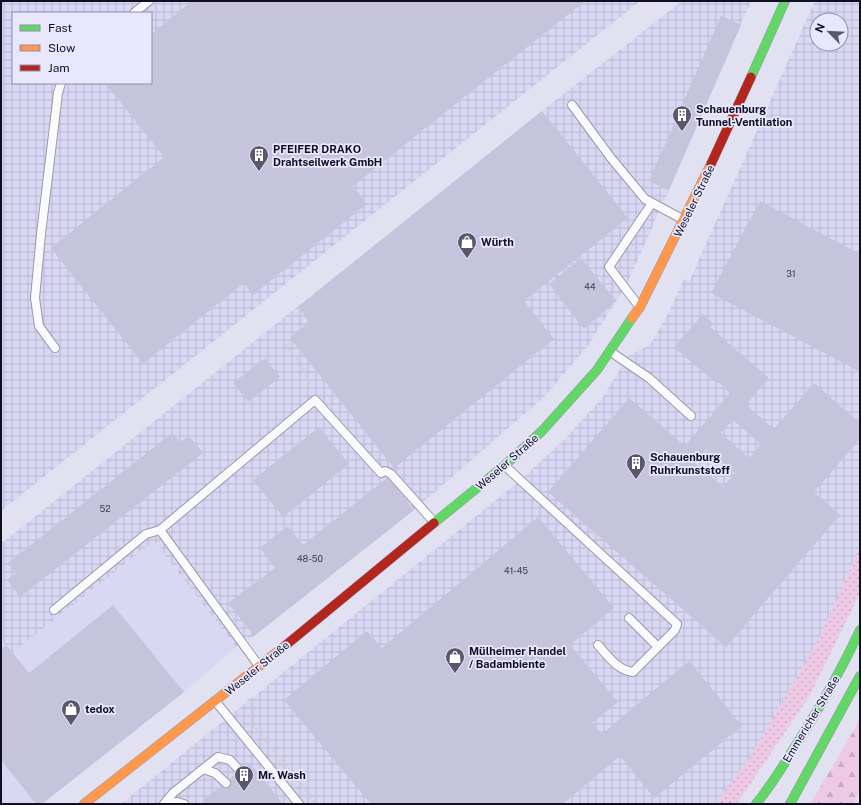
<svg xmlns="http://www.w3.org/2000/svg" width="861" height="805" viewBox="0 0 861 805" font-family="'Public Sans',sans-serif">
  <defs>
    <pattern id="industrial-grid" width="8" height="8" patternUnits="userSpaceOnUse"><rect width="8" height="8" fill="#d9d8f4"/><path d="M0 4h8M4 0v8" fill="none" stroke="#b9b8d1"/></pattern>
    <pattern id="grass-dots" width="8" height="8" patternUnits="userSpaceOnUse"><rect width="8" height="8" fill="#eec9e3"/><path d="M2 2h.1M6 6h.1" fill="none" stroke="#cbabc2" stroke-width="1.8" stroke-linecap="round"/></pattern>
    <pattern id="forest-firs" width="22" height="20" patternUnits="userSpaceOnUse"><rect width="22" height="20" fill="#eec9e3"/><path d="M5 1l3.5 6h-7zM16 11l3.5 6h-7z" fill="#cbabc2"/></pattern>
  </defs>
  <rect width="100%" height="100%" fill="#e1e1f2"/>
  <!-- built -->
  <path fill="#d9d8f4" d="M154 541 236 647 184 692 42 804H1V640L12 653Z"/>
  <!-- industrial -->
  <path fill="url(#industrial-grid)" fill-rule="evenodd" d="M1 1H640L1 511ZM13 13H151V83H13Z
    M682 1H751L669 190 627 284 587 347 544 397 414 510 254 636 236 647 154 541 12 653 1 640V544L542 111Z
    M815 1H860V547L820 637 749 759 715 804H121L517 483 564 440 603 397 628 356 650 345 668 314 684 279 689 282ZM817 20H841V44H817Z"/>
  <!-- grass -->
  <path fill="url(#grass-dots)" d="M860 547V593L810 695 737 804H715L749 759 820 637Z"/>
  <!-- forest -->
  <path fill="url(#forest-firs)" d="M860 717V791L853 804H810L854 730Z"/>
  <!-- building -->
  <path fill="#c6c4dd" fill-rule="evenodd" d="M192 1H585L353 186 367 204 253 295 244 283 143 364 51 248 164 157 105 83H151V34Z
    M721 16 741 25 669 190 649 181Z
    M542 111 628 218 524 301 554 339 394 468 290 338 309 322 298 307Z
    M760 201 860 254V372L711 293Z
    M581 258 616 301 584 329 549 284Z
    M703 314 714 324 710 327 769 378 746 405 774 429 814 383 860 423V439L814 492 840 515 726 647 548 492 629 398 685 446 730 393 718 382 717 384 674 347ZM733 420 761 444 749 458 721 433ZM707 448 735 473 723 487 695 463Z
    M265 358 280 377 248 402 233 383Z
    M319 427 349 464 283 517 253 480Z
    M172 433 180 442 189 436 203 453 20 597 7 580 16 573 8 563Z
    M388 477 414 510 254 636 228 603 275 568 260 548 288 526 303 545Z
    M538 517 614 608 570 645 618 702 592 723 602 734 689 661 742 726 654 798 620 756 563 804H371L284 700 367 631 382 648Z
    M113 605 184 692 42 804H36L1 760V649L6 645 29 673Z
    M250 763 283 804H206L203 800Z"/>
  <g fill="none" stroke-linecap="round" stroke-linejoin="round">
    <!-- lane casing -->
    <g stroke="#9b9aaa" stroke-width="10">
      <path id="lane" d="M134 13 149 1
        M572 105 611 158 645 199 684 220
        M638 305 609 267 652 203
        M55 348 39 326 35 298 41 234 58 93 61 83
        M611 352 649 378 691 416
        M505 466 677 624 675 630 633 672C617 670 608 656 598 645
        M54 610 146 534 160 530
        M629 618 658 647
        M259 666 160 530 315 400 381 473 385 471 391 474 434 522
        M216 702 299 804
        M203 769 215 773 226 783
        M164 804 173 793 218 757 230 760 240 771
        M168 804 177 802 184 804"/>
    </g>
    <!-- fast casing -->
    <g stroke="#9b9aaa" stroke-width="10">
      <path id="fast" d="M751 77 785 1
        M434 523 505 465 542 431 597 370 632 318
        M756 804C769 788 780 771 791 753 816 714 840 673 860 630
        M790 804 860 676"/>
    </g>
    <!-- slow casing -->
    <g stroke="#9b9aaa" stroke-width="10">
      <path id="slow" d="M632 318 640 307 711 164
        M84 804 286 645"/>
    </g>
    <!-- jam casing -->
    <g stroke="#9b9aaa" stroke-width="10">
      <path id="jam" d="M711 164 751 77
        M286 645 434 523"/>
    </g>
    <!-- path -->
    <path stroke="#cdcdd3" stroke-width="2.5" stroke-dasharray="2 2" stroke-linecap="butt" d="M292 341 286 346 303 366 311 390
      M248 699C255 708 255 713 252 724L317 804"/>
    <!-- lane -->
    <use href="#lane" stroke="#fafafd" stroke-width="8"/>
    <!-- fast -->
    <use href="#fast" stroke="#63d668" stroke-width="9"/>
    <!-- slow -->
    <use href="#slow" stroke="#ff974d" stroke-width="9"/>
    <!-- jam -->
    <use href="#jam" stroke="#b3261e" stroke-width="9"/>
  </g>
  <!-- icons -->
  <defs>
    <g id="building-pin" transform="scale(1)"><path d="M0 17L-7.5 6A9.5 9.5 0 1 1 7.5 6Z" fill="#59586a" stroke="#e8e7fe"/><path d="M-4-6H4V6H1V3H-1V6H-4ZM-2.5-4.3h1.7v1.8h-1.7ZM.8-4.3h1.7v1.8H.8ZM-2.5-1h1.7V.8h-1.7ZM.8-1h1.7V.8H.8Z" fill="#fff"/></g>
    <g id="shop-pin" transform="scale(1)"><path d="M0 17L-7.5 6A9.5 9.5 0 1 1 7.5 6Z" fill="#59586a" stroke="#e8e7fe"/><path d="M-5-2.5h2.3a2.7 3.5 0 0 1 5.4 0H5L5.5 6h-11ZM-1.5-2.5h3a1.5 2.3 0 0 0-3 0Z" fill="#fff"/></g>
  </defs>
  <g fill-rule="evenodd">
    <use href="#building-pin" x="682" y="115"/>
    <use href="#building-pin" x="259" y="155"/>
    <use href="#shop-pin" x="467" y="242"/>
    <use href="#building-pin" x="636" y="463"/>
    <use href="#shop-pin" x="455" y="657"/>
    <use href="#shop-pin" x="71" y="709"/>
    <use href="#building-pin" x="244" y="775"/>
  </g>
  <g text-anchor="middle" dominant-baseline="central" stroke-width="3.5" stroke-linejoin="round" paint-order="stroke">
    <!-- number labels -->
    <g font-size="9" fill="#3e3c4f">
      <text x="791" y="273">31</text>
      <text x="590" y="286">44</text>
      <text x="105" y="508">52</text>
      <text x="310" y="558">48-50</text>
      <text x="516" y="570">41-45</text>
    </g>
    <!-- poi labels -->
    <g font-size="11" font-weight="bold" fill="#100e20" stroke="#e8e7fe" text-anchor="start">
      <text x="696" y="109">Schauenburg<tspan x="696" dy="13">Tunnel-Ventilation</tspan></text>
      <text x="273" y="149">PFEIFER DRAKO<tspan x="273" dy="13">Drahtseilwerk GmbH</tspan></text>
      <text x="481" y="242">Würth</text>
      <text x="650" y="457">Schauenburg<tspan x="650" dy="13">Ruhrkunststoff</tspan></text>
      <text x="469" y="651">Mülheimer Handel<tspan x="469" dy="13">/ Badambiente</tspan></text>
      <text x="85" y="709">tedox</text>
      <text x="258" y="775">Mr. Wash</text>
    </g>
    <!-- street labels -->
    <g font-size="11" fill="#100e20" stroke="#e8e7fe">
      <text transform="translate(694 201) rotate(-64)">Weseler Straße</text>
      <text transform="translate(507 462) rotate(-41)">Weseler Straße</text>
      <text transform="translate(257 668) rotate(-39)">Weseler Straße</text>
      <text transform="translate(811 719) rotate(-59)">Emmericher Straße</text>
    </g>
  </g>
  <!-- border -->
  <rect width="861" height="805" fill="none" stroke="#100e20" stroke-width="4"/>
  <!-- legend -->
  <rect x="12" y="12" width="140" height="72" fill="#e8e7fe" stroke="#9290a5"/>
  <rect x="20" y="25" width="20" height="6" fill="#63d668" stroke="#9290a5"/>
  <text x="48" y="32" font-size="12" fill="#100e20">Fast</text>
  <rect x="20" y="45" width="20" height="6" fill="#ff974d" stroke="#9290a5"/>
  <text x="48" y="52" font-size="12" fill="#100e20">Slow</text>
  <rect x="20" y="65" width="20" height="6" fill="#b3261e" stroke="#9290a5"/>
  <text x="48" y="72" font-size="12" fill="#100e20">Jam</text>
  <!-- north arrow -->
  <g transform="translate(829 32) rotate(294)"><circle r="19" fill="#e8e7fe" stroke="#9290a5"/>
  <path d="M0-3L7 15L0 10L-7 15Z" fill="#59586a"/>
  <text y="-6" font-size="11" font-weight="bold" text-anchor="middle" fill="#100e20">N</text>
  </g>
</svg>
